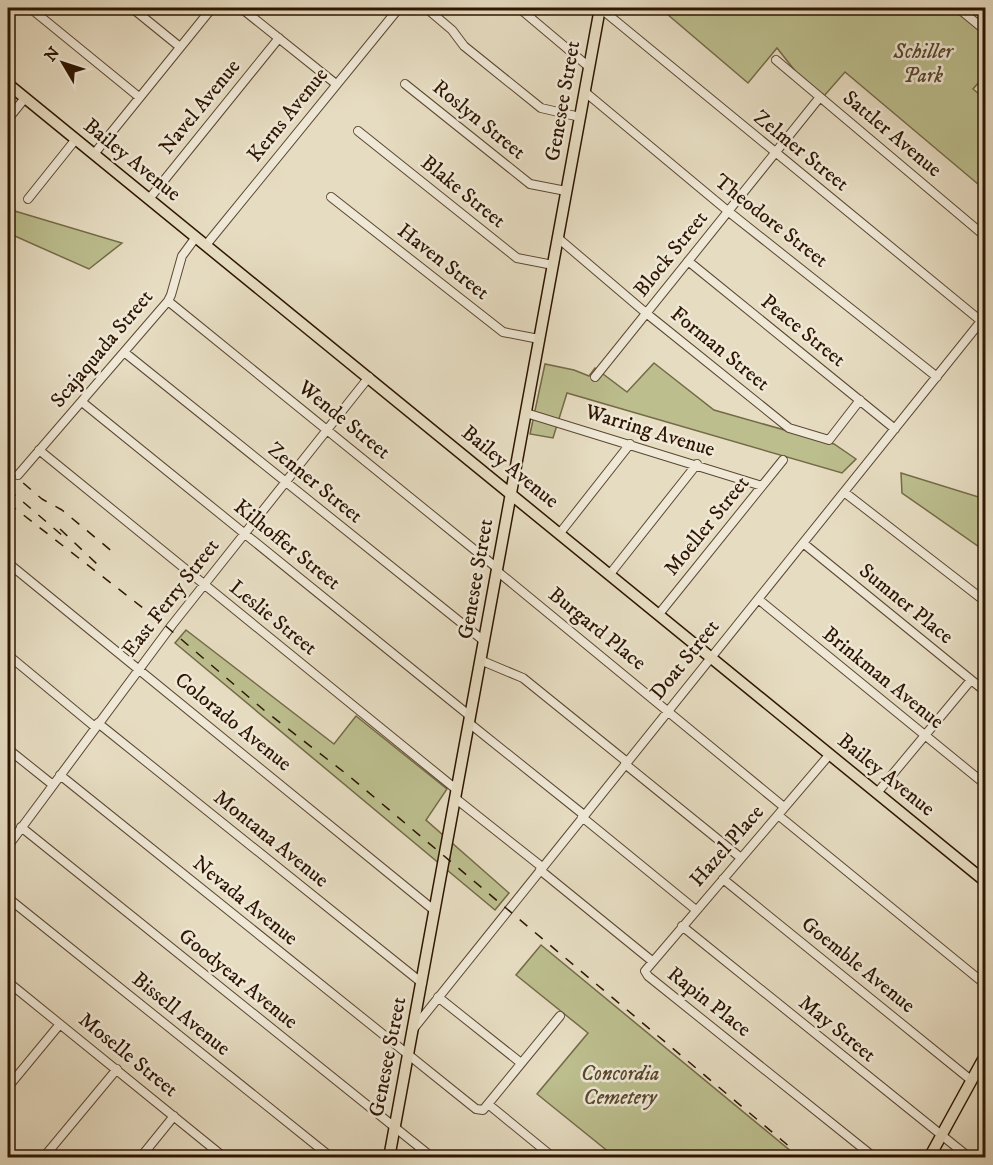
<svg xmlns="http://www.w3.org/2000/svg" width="993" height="1165" viewBox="0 0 993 1165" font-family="'IM FELL DW Pica',serif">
  <rect width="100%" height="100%" fill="#e6dcc1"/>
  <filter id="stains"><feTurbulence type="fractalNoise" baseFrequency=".00333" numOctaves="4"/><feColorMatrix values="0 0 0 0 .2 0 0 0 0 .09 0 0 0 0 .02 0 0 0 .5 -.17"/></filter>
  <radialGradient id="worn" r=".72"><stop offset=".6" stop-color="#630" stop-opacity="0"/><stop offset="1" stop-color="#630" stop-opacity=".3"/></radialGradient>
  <!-- green -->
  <path fill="#bcbe8e" stroke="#746a47" stroke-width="1.5" d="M660 8H985V75L973 89 985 99V190L845 72 824 96 796 72 777 48 748 83Z
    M8 209 122 243 89 269 8 233Z
    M654 363 714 410 834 444 856 459 842 473 567 393 553 438 530 434 545 364 574 370 589 376 595 368 627 392Z
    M901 473 985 499V551L902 493Z
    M186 630 334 744 356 716 447 789 426 820 509 893 495 910 175 643Z
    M541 945 798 1157H615L537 1094 588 1033 516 975Z"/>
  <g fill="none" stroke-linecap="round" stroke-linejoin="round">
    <!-- minor casing -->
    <g stroke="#5b4730" stroke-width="10">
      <path id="minor" d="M30 8 139 97
        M132 8 180 47
        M241 8 336 84
        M426 8 452 30 464 46 541 108 580 117
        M519 8 589 67
        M600 8 981 321
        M958 8 986 31
        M776 60 986 237
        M405 84 530 184 566 191
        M585 92 729 212 937 377
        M8 119 25 98
        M358 131 517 258 553 265
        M94 154 212 8
        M331 197 503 332 539 339
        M28 199 76 139
        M149 199 279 38
        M558 238 646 313 789 428 829 440 860 400
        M206 245 399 8
        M688 261 895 429
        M168 301 497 568
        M124 352 484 641
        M595 377 820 97
        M82 402 470 716
        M526 413 762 486
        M39 450 457 790
        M18 475 168 301 171 295 182 256 196 237
        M844 492 986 602
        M560 533 630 444
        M803 543 986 692
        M8 563 435 911
        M497 571 784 807
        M610 574 697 464
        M758 599 986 785
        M659 614 783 460
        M8 655 95 727
        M480 660 523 678 627 762
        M98 723 422 983
        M469 723 584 815
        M8 749 53 785
        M830 754 645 971 648 976 875 1158
        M625 764 741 858
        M60 775 476 1109 483 1110 488 1104 554 1158
        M877 793 971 680
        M455 798 542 867
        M778 815 986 985
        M582 817 696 910
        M21 827 433 1158
        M8 846 172 625 369 377
        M540 870 652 961
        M723 879 971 1080
        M8 898 332 1158
        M682 926 970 1158
        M8 982 225 1158
        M438 997 521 1063
        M414 1028 986 315
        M8 1087 60 1024
        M488 1104 560 1016
        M43 1158 117 1069
        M140 1158 174 1116"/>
    </g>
    <!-- major casing -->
    <g stroke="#2d1500" stroke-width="13">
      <path id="major" d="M8 84 986 882
        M389 1158 600 8
        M929 1158 986 1054"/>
    </g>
    <!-- minor -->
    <use href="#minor" stroke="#efe8d7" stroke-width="8"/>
    <!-- major -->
    <use href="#major" stroke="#e6dcc1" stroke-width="10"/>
    <!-- rail -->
    <path stroke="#2d1500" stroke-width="1.5" stroke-dasharray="10 10" stroke-linecap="butt" d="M8 470 42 499 62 510 114 553
      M8 489 64 537
      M8 503 161 622 265 711 349 776 803 1158
      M60 529 97 564"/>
  </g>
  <g text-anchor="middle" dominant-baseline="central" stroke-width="5" stroke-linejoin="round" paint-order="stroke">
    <!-- park labels -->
    <g font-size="21" font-style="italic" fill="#58482b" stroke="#efe8d7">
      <text x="923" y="52">Schiller<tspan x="923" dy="24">Park</tspan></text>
      <text x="620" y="1074">Concordia<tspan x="620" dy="24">Cemetery</tspan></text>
    </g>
    <!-- street labels -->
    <g font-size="21" fill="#2d1500" stroke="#efe8d7">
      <text transform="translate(563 101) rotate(-80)">Genesee Street</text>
      <text transform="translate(200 107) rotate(-51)">Navel Avenue</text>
      <text transform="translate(288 115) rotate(-51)">Kerns Avenue</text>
      <text transform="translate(479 120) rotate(39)">Roslyn Street</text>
      <text transform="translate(892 134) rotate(40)">Sattler Avenue</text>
      <text transform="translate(801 151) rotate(39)">Zelmer Street</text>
      <text transform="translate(132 160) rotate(39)">Bailey Avenue</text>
      <text transform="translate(463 192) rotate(39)">Blake Street</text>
      <text transform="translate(771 221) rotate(38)">Theodore Street</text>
      <text transform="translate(671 254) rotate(-51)">Block Street</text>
      <text transform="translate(443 262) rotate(38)">Haven Street</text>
      <text transform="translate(803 331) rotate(39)">Peace Street</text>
      <text transform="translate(102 349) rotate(-50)">Scajaquada Street</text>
      <text transform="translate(720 349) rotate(39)">Forman Street</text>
      <text transform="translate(344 420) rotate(39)">Wende Street</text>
      <text transform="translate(650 431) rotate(17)">Warring Avenue</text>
      <text transform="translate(510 467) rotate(39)">Bailey Avenue</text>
      <text transform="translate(315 483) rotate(39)">Zenner Street</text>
      <text transform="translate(707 526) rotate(-51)">Moeller Street</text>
      <text transform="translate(287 545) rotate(39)">Kilhoffer Street</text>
      <text transform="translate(476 579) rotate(-80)">Genesee Street</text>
      <text transform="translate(171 598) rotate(-52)">East Ferry Street</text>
      <text transform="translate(906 604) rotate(39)">Sumner Place</text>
      <text transform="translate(273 618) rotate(39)">Leslie Street</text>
      <text transform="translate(597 629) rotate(39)">Burgard Place</text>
      <text transform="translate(685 660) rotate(-51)">Doat Street</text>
      <text transform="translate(883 678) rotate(39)">Brinkman Avenue</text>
      <text transform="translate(233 722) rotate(39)">Colorado Avenue</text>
      <text transform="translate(886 775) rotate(39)">Bailey Avenue</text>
      <text transform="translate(271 839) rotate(39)">Montana Avenue</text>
      <text transform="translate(727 846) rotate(-49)">Hazel Place</text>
      <text transform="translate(245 901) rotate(39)">Nevada Avenue</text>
      <text transform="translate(858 965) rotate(39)">Goemble Avenue</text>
      <text transform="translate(238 979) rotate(39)">Goodyear Avenue</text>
      <text transform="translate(709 1002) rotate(38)">Rapin Place</text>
      <text transform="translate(181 1014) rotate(39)">Bissell Avenue</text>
      <text transform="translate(837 1029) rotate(39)">May Street</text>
      <text transform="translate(128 1055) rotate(39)">Moselle Street</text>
      <text transform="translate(388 1057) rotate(-79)">Genesee Street</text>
    </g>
  </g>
  <!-- margin -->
  <rect width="993" height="1165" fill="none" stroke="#e6dcc1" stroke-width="30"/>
  <rect x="9" y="9" width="975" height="1147" fill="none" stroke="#2d1500" stroke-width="3"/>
  <rect x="15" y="15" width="963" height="1135" fill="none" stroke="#2d1500" stroke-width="1.5"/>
  <!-- north arrow -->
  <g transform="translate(63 63) rotate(309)" stroke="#efe8d7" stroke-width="4.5" paint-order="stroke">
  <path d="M0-4.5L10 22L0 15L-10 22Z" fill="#2d1500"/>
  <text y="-9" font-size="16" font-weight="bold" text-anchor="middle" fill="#2d1500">N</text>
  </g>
  <rect width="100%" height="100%" filter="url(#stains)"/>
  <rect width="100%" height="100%" fill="url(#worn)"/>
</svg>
